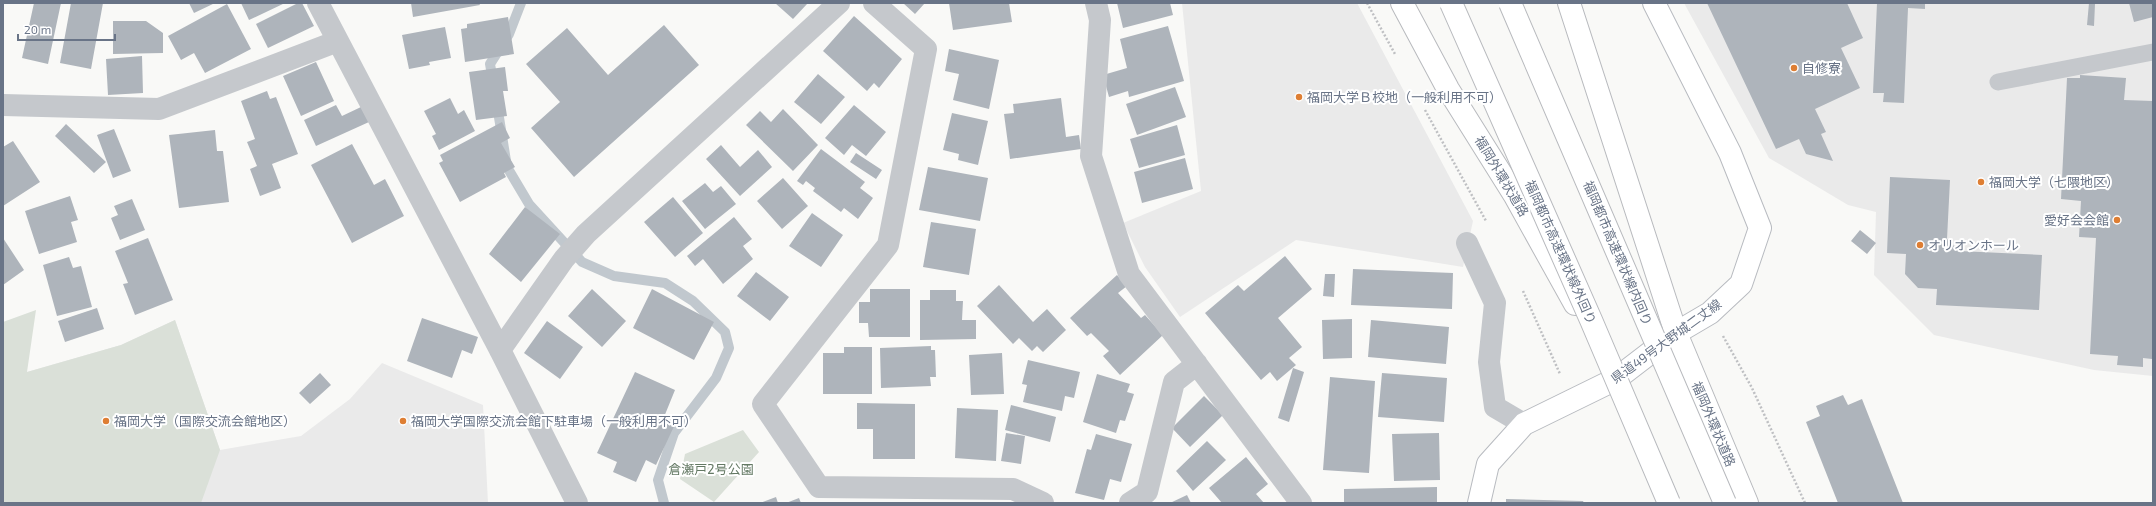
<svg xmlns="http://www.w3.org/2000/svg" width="2156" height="506" viewBox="0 0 2156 506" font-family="'Exo 2','Noto Sans JP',sans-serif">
  <rect width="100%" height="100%" fill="#f9f9f7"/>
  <!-- built -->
  <path fill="#eaeaea" d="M1182 3H1357L1473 221 1463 267 1296 240 1180 317 1145 267 1123 223 1201 191Z
    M1684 3H2153V376L2094 370 1934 335 1874 275 1876 212 1848 205 1769 158Z
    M175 320 220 450 301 436 350 399 382 363 483 405 488 503H3L27 372 121 345Z"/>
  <!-- green -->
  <path fill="#dae0d8" d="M36 310 27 372 121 345 175 320 220 450 201 503H3V322Z
    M743 430 759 452 714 502 680 479 685 454Z"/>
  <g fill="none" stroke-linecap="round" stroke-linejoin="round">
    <!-- stream -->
    <path stroke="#c1c8ce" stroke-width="10" d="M493 81 490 64 509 34 521 3
      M497 105 507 167 529 204 582 262 614 276 665 283 693 301 725 332 729 348 716 378 674 433 658 480 664 503"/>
  </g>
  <!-- building -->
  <path fill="#aeb4bb" d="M34 3H61L48 64 22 58Z
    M71 3H103L91 69 60 63Z
    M189 3H215L194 13Z
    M241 3H285L249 20Z
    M298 3H302L314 26 268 48 256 24Z
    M411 3H479L480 5 413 17Z
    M775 3H808L793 19Z
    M903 3H925L915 14Z
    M949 3H1009L1012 22 953 30Z
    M1117 3H1170L1173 15 1123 28Z
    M1707 3H1847L1863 38 1841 48 1860 88 1815 109 1826 132 1821 134 1833 161 1806 154 1799 139 1776 149Z
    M1877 3H1925V9L1908 8 1904 103 1883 102 1884 93H1873Z
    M2089 3 2095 4 2094 26 2087 25Z
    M2129 3H2153V17L2134 22Z
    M227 4 251 49 205 73 194 53 181 60 168 36Z
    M854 16 902 59 879 88 874 83 867 91 823 51Z
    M508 17 514 54 465 62 461 29 467 28V24Z
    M113 21H146L163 33V53L113 54Z
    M664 25 699 65 574 177 531 128 560 102 526 64 567 28 608 75Z
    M1168 26 1184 81 1129 97 1128 91 1109 97 1103 75 1127 68 1120 39Z
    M445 27 451 58 429 62 430 65 409 69 402 35Z
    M949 49 999 60 989 109 953 100 959 74 945 71Z
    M142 56 143 93 108 95 106 59Z
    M316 62 334 101 301 116 283 76Z
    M505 67 508 91H503L507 116 476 120 469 72Z
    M818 74 845 97 821 124 794 102Z
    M2080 75 2126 78 2124 100 2153 101V337L2152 359 2143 358V367L2117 365 2118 356 2090 354 2096 238 2079 237 2081 201 2061 199 2067 78H2080Z
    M1175 87 1186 117 1137 135 1126 104Z
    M267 91 270 99 276 97 298 154 272 164 281 188 260 196 250 169 257 166 247 142 255 139 241 101Z
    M450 98 458 114 464 110 475 131 439 150 432 136 436 134 424 111Z
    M1061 98 1066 137 1079 135 1081 149 1010 159 1004 114 1014 113 1013 104Z
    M336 105 342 116 361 107 369 122 316 146 304 120Z
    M854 105 886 132 866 156 852 145 844 155 825 138Z
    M783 109 818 145 793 171 746 125 760 111 771 122Z
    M952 113 988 121 978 165 958 160 959 154 943 150Z
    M502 122 510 138 501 143 515 167 504 173 506 177 460 202 439 163 443 161 440 155Z
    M66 124 106 162 94 173 55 136Z
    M1177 125 1185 155 1139 168 1130 139Z
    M114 129 131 171 113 178 97 135Z
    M215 130 217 151H223L229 202 179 208 169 135Z
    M13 141 40 182 3 206V147Z
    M352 144 374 185 385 179 404 216 352 243 311 165Z
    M721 145 740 167 758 150 772 167 740 196 706 159Z
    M821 149 865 182 860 188 873 198 858 219 844 208 841 212 813 191 815 188 806 181 803 185 797 181Z
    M856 153 882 170 876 179 850 162Z
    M1185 158 1193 189 1142 203 1134 172Z
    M928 167 988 178 980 221 919 210Z
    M1890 177 1950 180 1947 239 1959 251 2042 255 2039 310 1936 305 1937 289 1918 288 1905 274 1906 254 1887 253Z
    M783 178 808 206 782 229 757 201Z
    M705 183 713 192 721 186 736 204 705 229 682 201Z
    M70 196 78 220 71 222 77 242 39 254 25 211Z
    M673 197 703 233 675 257 644 222Z
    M132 199 145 230 120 240 111 218 118 215 114 206Z
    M525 207 560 234 521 282 489 254Z
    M812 213 843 235 821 267 789 246Z
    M734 217 752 239 743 246 753 259 723 284 703 259 695 266 687 256Z
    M931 222 976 229 969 275 923 267Z
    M1860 230 1876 243 1867 254 1851 241Z
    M3 238 24 270 3 285Z
    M148 238 173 300 135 315 123 284 128 283 115 251Z
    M1285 256 1312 289 1278 318 1302 347 1289 358 1296 365 1277 381 1270 372 1261 380 1205 313 1238 285 1244 291Z
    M69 257 73 268 81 266 92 307 57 316 43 265Z
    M1353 269 1453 273 1452 309 1351 305Z
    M756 272 789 297 770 321 737 296Z
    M1325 274H1335L1334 297 1323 296Z
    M1117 275 1127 286 1118 293 1141 318 1145 315 1163 335 1120 375 1103 356 1109 351 1091 333 1087 336 1070 318Z
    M999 285 1033 322 1047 309 1066 330 1043 352 1037 346 1032 351 1019 338 1013 344 977 306Z
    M592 289 626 321 602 347 568 316Z
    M652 289 714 322 694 360 633 328Z
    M870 289H910V337H869L868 323H859V302H870Z
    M930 290H956V301H963L962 320H976V339L920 340V300H930Z
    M97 308 104 329 65 342 58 321Z
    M422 318 478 337 472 354 462 350 452 378 407 361Z
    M1352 319V358L1323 359 1322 320Z
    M1371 320 1449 327 1446 364 1368 357Z
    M547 321 583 347 560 379 524 353Z
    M931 346V350H935L936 377H930L931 386 881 388 880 348Z
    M844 347H872V394H823V353H844Z
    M1002 353 1004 394 971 395 969 355Z
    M1028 360 1080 372 1074 398 1065 396 1062 411 1023 402 1027 385 1022 384Z
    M1293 368 1304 372 1289 422 1278 418Z
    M635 372 675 390 664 417 676 422 656 465 646 460 636 482 613 472 617 462 597 453Z
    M320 373 331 385 310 404 299 393Z
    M1382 373 1447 378 1444 422 1378 417Z
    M1097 374 1130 384 1127 392 1134 394 1125 421 1120 420 1116 433 1083 422Z
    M1330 377 1375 381 1369 473 1323 470Z
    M1843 395 1848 405 1862 399 1903 503H1838L1806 422 1820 416 1816 406Z
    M1204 396 1223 415 1190 447 1172 428Z
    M857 403 915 404V459H873V429H857Z
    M1011 405 1056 417 1050 442 1005 430Z
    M957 408 998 410 996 461 955 458Z
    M1006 433 1025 436 1021 464 1001 461Z
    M1439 433 1440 480 1394 481 1392 434Z
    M1096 434 1132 444 1121 482 1110 479 1104 500 1075 493 1087 449 1091 450Z
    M1207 441 1226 460 1193 491 1176 471Z
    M1246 457 1268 484 1256 494 1264 503H1222L1209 488Z
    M1437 487V503H1344V489Z
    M1187 495 1191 503H1170Z
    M776 497 778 503H760Z
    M799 498 801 503H786Z
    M1506 499 1583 501 1584 503H1506Z"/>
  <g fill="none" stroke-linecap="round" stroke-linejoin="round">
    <!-- primary casing -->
    <g stroke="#b8bbc0" stroke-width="24">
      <path id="primary" d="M1479 503 1488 464 1524 424 1616 379 1676 333 1710 313 1741 284 1760 228 1730 153 1654 3"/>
    </g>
    <!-- highway casing -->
    <g stroke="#b8babe" stroke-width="24">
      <path id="highway" d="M1402 3 1448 89 1515 196 1575 304
        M1569 3 1676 333 1747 503"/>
    </g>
    <!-- path -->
    <path stroke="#bfc0c3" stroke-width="2.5" stroke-dasharray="2 2" stroke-linecap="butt" d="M1367 3 1395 54
      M1425 110 1486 221
      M1523 291 1560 374
      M1723 336 1752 388 1805 503"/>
    <!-- lane -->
    <path stroke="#c5c8cc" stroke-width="17" d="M1998 82 2153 52"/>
    <!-- street -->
    <path stroke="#c5c8cc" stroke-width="22" d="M318 3 500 350 577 503
      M874 3 926 49 888 245 763 404 819 487 1013 489 1043 503
      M1096 3 1100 20 1091 156 1129 274 1301 503
      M3 105 159 109 338 41
      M1467 243 1495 303 1489 362 1495 407 1524 424
      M500 350 564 259 586 234 839 3
      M1130 503 1147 492 1174 382 1197 364"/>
    <!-- primary -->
    <use href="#primary" stroke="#fff" stroke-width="22"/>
    <!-- highway -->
    <use href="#highway" stroke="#fff" stroke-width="22"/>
    <!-- highway-bridge casing -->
    <g stroke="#b8babe" stroke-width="24" stroke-linecap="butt">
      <path id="highway-bridge" d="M1451 3 1591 320 1669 503
        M1510 3 1725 503"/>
    </g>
    <!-- highway-bridge -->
    <use href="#highway-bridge" stroke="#fff" stroke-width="22"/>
  </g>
  <!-- markers -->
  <g fill="#de7e33" stroke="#fff" stroke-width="1.5">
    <circle cx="1794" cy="68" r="4"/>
    <circle cx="1299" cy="97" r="4"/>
    <circle cx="1981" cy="182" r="4"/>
    <circle cx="2117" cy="220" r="4"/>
    <circle cx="1920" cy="245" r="4"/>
    <circle cx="106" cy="421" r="4"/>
    <circle cx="403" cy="421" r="4"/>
  </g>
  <g text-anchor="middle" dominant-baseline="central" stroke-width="4" stroke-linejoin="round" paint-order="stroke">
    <!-- poi labels -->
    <g font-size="13" fill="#697487" stroke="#fff" text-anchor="start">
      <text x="1802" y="68">自修寮</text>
      <text x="1307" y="97">福岡大学Ｂ校地（一般利用不可）</text>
      <text x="1989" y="182">福岡大学（七隈地区）</text>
      <text x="2109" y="220" text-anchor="end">愛好会会館</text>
      <text x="1928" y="245">オリオンホール</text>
      <text x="114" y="421">福岡大学（国際交流会館地区）</text>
      <text x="411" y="421">福岡大学国際交流会館下駐車場（一般利用不可）</text>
    </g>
    <!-- street labels -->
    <g font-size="13" fill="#697487" stroke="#fff">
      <text transform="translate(1502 176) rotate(59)">福岡外環状道路</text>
      <text transform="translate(1561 252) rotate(66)">福岡都市高速環状線外回り</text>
      <text transform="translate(1618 253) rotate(67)">福岡都市高速環状線内回り</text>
      <text transform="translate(1666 341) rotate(-36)">県道49号大野城二丈線</text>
      <text transform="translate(1714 424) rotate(67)">福岡外環状道路</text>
    </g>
    <!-- park labels -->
    <g font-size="13" fill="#647964" stroke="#fff">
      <text x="711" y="469">倉瀬戸2号公園</text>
    </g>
  </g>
  <!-- border -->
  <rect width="2156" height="506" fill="none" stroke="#697487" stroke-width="8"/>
  <!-- scale -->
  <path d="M18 34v6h97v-6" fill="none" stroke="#697487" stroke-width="2"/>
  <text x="24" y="34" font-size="12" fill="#697487" stroke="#ffffff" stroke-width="3" paint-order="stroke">20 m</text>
</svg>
